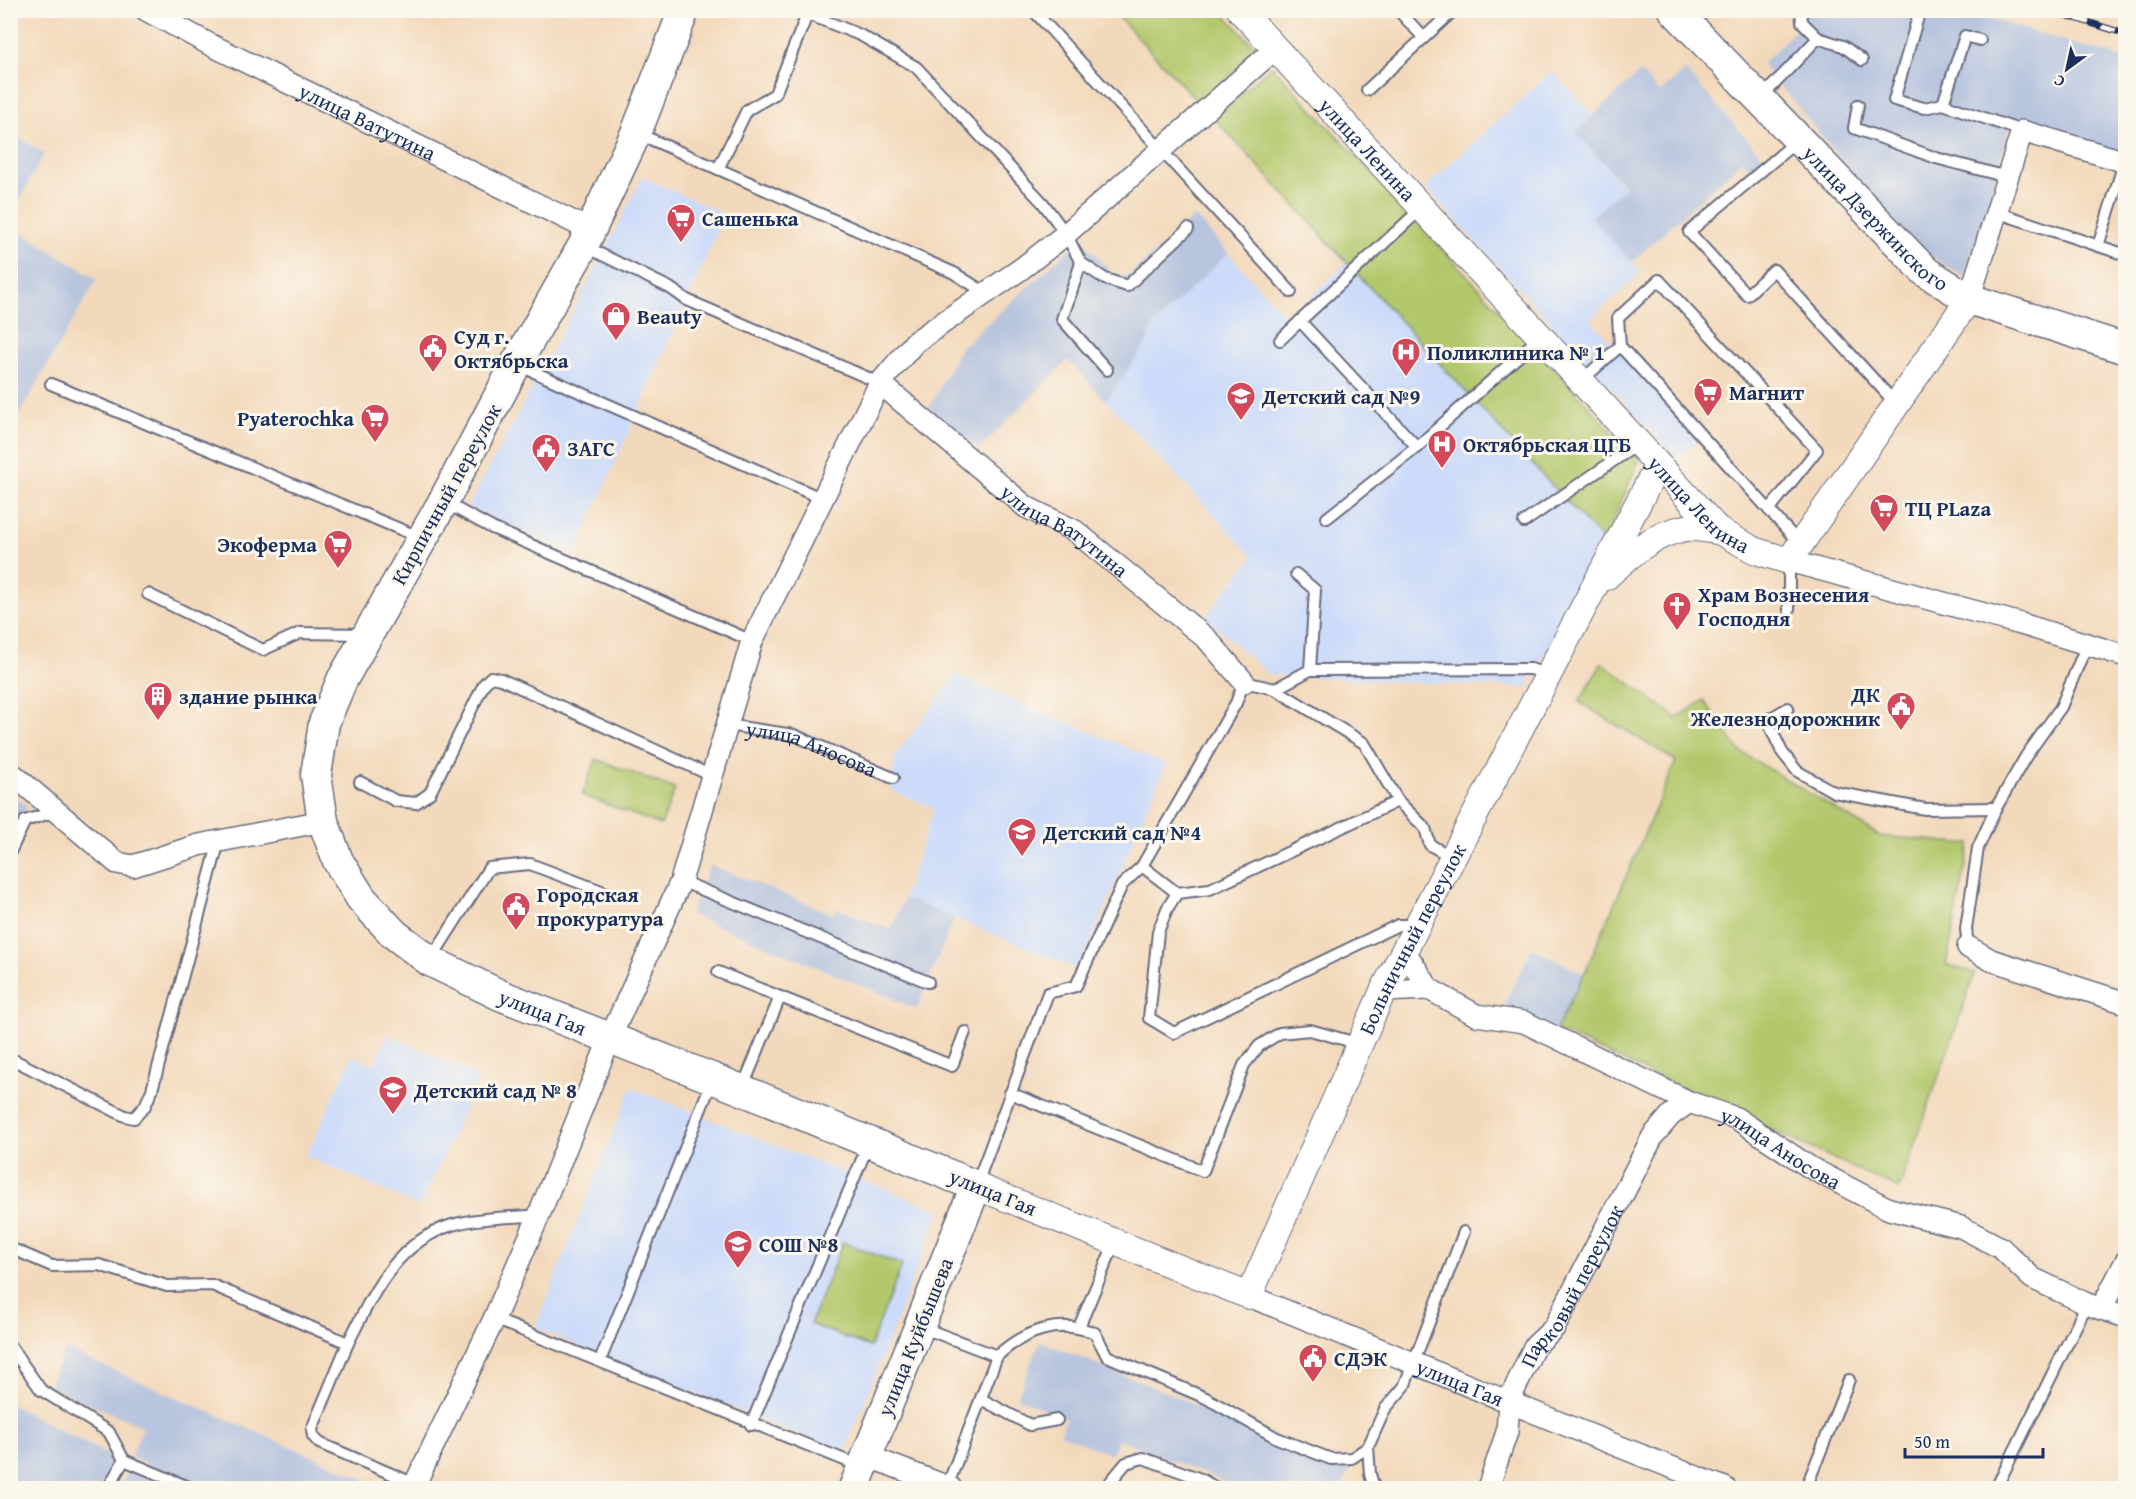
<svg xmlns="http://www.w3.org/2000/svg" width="2136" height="1499" viewBox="0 0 2136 1499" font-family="'Gentium Book Plus',serif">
  <rect width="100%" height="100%" fill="#fbf7ec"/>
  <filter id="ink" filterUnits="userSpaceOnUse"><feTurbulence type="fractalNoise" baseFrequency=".0167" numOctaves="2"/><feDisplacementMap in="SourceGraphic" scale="12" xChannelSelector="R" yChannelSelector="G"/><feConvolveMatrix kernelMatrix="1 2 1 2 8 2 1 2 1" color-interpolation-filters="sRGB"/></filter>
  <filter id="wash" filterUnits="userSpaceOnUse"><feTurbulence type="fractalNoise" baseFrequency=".008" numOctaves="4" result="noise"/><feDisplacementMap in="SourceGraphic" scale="24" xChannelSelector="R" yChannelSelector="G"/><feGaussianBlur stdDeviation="1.35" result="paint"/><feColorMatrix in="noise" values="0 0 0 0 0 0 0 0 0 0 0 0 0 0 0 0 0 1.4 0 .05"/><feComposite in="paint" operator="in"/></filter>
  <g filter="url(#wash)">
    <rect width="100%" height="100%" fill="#f3d9bb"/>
    <!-- built -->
    <path fill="#ccdbf9" d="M1552 71 1593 115 1575 132 1625 187 1592 218 1641 272 1590 319 1698 440 1677 459 1425 187Z
      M642 177 725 214 575 554 468 507 603 255Z
      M1228 253 1288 319 1347 262 1604 542 1526 688 1269 675 1205 617 1253 557 1106 401 1146 344 1152 327Z
      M956 675 1166 764 1079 969 904 898 934 808 891 791 895 756Z
      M388 1035 479 1077 420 1207 306 1156 352 1056 374 1065Z
      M631 1088 940 1211 844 1453 535 1328Z"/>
    <!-- industrial -->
    <path fill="#b8c5de" d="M1803 11H1968L2039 34 2125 58V157L2010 120 1996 181 1964 277 1926 253 1882 209 1762 64 1794 32Z
      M1685 70 1763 157 1750 169 1742 161 1632 262 1591 218 1625 186 1575 132 1640 72 1660 93Z
      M11 132 44 154 11 216Z
      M1195 216 1228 253 1152 327 1146 344 1106 401 1068 360 979 449 929 408 960 348 1081 239 1114 275 1129 276Z
      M11 226 97 279 11 429Z
      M11 793 27 806 11 838Z
      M710 865 833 914 836 908 891 930 904 898 954 918 917 1009 690 914Z
      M1532 948 1584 974 1556 1030 1504 1004Z
      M1040 1341 1350 1467 1342 1488H1240L1118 1439 1112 1455 1060 1434 1066 1418 1017 1398Z
      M65 1349 365 1479 361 1488H202L130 1457 143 1427 49 1386Z
      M10 1404 115 1459 100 1488H11Z
      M130 1470 174 1488H119Z"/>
    <!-- green -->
    <path fill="#b3c86c" stroke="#677c65" stroke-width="1.5" d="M1113 11H1221L1258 50 1199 103Z
      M1272 66 1639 460 1604 542 1213 117Z
      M1602 663 1677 718 1704 700 1739 751 1880 836 1970 844 1946 965 1975 973 1899 1189 1556 1030 1584 974 1676 761 1579 702Z
      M596 759 675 789 661 825 582 795Z
      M843 1242 902 1265 870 1347 810 1324Z"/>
  </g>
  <g filter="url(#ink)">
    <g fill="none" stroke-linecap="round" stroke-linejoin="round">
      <!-- service casing -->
      <g stroke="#676a7f" stroke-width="14">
        <g id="service">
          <path d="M1033 10 1291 292"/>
          <path d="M1398 10 1424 38"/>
          <path d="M1801 10 1802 22 1818 38"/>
          <path d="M808 14 860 35 916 67 1043 203 1066 234 1081 263 1105 279 1127 286 1188 229"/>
          <path d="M1918 17 1894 100 1924 108 1943 104 2022 131"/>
          <path d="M1367 90 1454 10"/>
          <path d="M1761 98 1818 38 1843 46 1862 60"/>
          <path d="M1943 104 1965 36 1980 40"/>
          <path d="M1858 105 1854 128 1936 158 2007 177"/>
          <path d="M639 134 954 273 984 292"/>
          <path d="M1797 141 1689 232 1747 295 1774 270 1897 405"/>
          <path d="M718 169 747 110 775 94 809 10"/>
          <path d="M1996 212 2126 255"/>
          <path d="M584 246 670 288 687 300 880 383"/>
          <path d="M2098 246 2125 160"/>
          <path d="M1081 263 1062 319 1107 370"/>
          <path d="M1280 340 1300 321"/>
          <path d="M1620 346 1618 318 1659 280 1817 450 1769 510"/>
          <path d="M518 365 823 499"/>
          <path d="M1581 381 1620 346 1800 544"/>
          <path d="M51 384 419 537"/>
          <path d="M1417 447 1300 321 1422 208"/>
          <path d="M444 502 492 528 752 641"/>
          <path d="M1327 518 1417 447 1540 337"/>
          <path d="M1524 522 1638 444"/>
          <path d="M1789 561V610"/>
          <path d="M1296 574 1315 590 1310 670"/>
          <path d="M148 594 263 650 300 633 365 634"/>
          <path d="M1275 689 1310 670 1531 669 1548 675"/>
          <path d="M1788 708 1767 720 1782 752 1797 771 1834 792 1925 809 1996 808"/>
          <path id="s1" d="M727 725 794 735 893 778"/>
          <path d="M360 782 396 801 416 803 430 793 484 684 491 677 501 679 712 776"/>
          <path d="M10 852 25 821 56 811"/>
          <path d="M1142 866 1177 893"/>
          <path d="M681 881 928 982"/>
          <path d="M1416 925H1398L1174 1033 1149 1018 1158 932 1167 909 1177 893 1210 889 1398 801 1425 828 1430 845 1452 857"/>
          <path d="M1968 947 1966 929 1978 848 1996 808 2026 756 2061 707 2087 644"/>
          <path d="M431 959 489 868 530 864 612 895"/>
          <path d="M718 972 952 1066 965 1032"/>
          <path d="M10 1058 125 1116 134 1118 145 1106 152 1090 219 841"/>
          <path d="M742 1089 780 997"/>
          <path d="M1010 1093 1203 1171 1244 1065 1259 1046 1280 1033 1310 1030 1360 1044"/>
          <path d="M976 1186 1048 993 1076 986 1122 885 1142 866 1236 703 1244 682 1275 689 1364 743 1398 801"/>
          <path d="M10 1248 52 1266 99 1265 167 1286 212 1285 348 1343C373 1294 395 1243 452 1225 479 1217 511 1218 539 1215"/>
          <path d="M494 1319 862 1467"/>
          <path d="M921 1327 997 1356"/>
          <path d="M1079 1327 1115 1242"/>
          <path d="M348 1343 312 1429 313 1436 319 1443 415 1484 413 1486"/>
          <path d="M10 1346 41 1390 109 1432 124 1460"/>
          <path d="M600 1361 712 1081"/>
          <path d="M981 1399 1030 1425 1057 1420"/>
          <path d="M751 1425 868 1145"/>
          <path d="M1368 1447 1370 1474 1374 1488"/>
          <path d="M947 1487 997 1356C1025 1330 1059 1319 1095 1333L1107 1356 1206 1398 1277 1438 1331 1459 1352 1458 1368 1447 1385 1409 1404 1387 1464 1232"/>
          <path d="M108 1488 124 1460 191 1488"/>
          <path d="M1107 1488 1111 1481 1126 1463 1143 1458 1201 1479 1216 1488"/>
          <path d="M1806 1488 1849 1380"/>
          <path d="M1996 1488 2087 1304"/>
        </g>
      </g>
      <!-- minor casing -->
      <g stroke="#676a7f" stroke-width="24">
        <g id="minor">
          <path id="s2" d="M146 10 211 45 590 230"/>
          <path d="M1969 299 2022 131 2126 162"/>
          <path id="s3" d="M880 383 1026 507 1075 531 1207 639 1244 682"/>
          <path d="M1789 561 2021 624 2126 656"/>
          <path d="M10 772 117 863 133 866 199 845 323 821"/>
          <path d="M1968 947 1991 960 2126 1003"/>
          <path id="s4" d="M1404 950 1429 989 1476 1015 1524 1022 1689 1102 1736 1118 1811 1168 1889 1209 1961 1227 2001 1248 2032 1278 2087 1304 2126 1317"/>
          <path d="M1383 991 1429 989"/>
          <path id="s5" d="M1249 1296C1408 1360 1565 1427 1725 1488"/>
          <path d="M2101 1309 2126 1261"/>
          <path d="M867 1456 951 1488"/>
          <path d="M415 1484 494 1319 539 1215 610 1038 681 881 752 641 880 383 915 342 1021 269 1066 234 1276 48"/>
          <path id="s6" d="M1488 1488 1507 1432 1509 1401 1534 1347 1554 1328 1653 1136 1671 1115 1689 1102"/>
        </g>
      </g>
      <!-- tertiary casing -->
      <g stroke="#676a7f" stroke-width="28">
        <g id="tertiary">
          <path id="s7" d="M1240 10 1719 531 1756 551 1789 561 1969 299"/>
          <path d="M1606 577C1630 555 1652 534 1686 528 1696 527 1708 530 1719 531"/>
          <path id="s8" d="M976 1186 1249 1296 1383 991 1658 465"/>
        </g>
      </g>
      <!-- secondary casing -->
      <g stroke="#676a7f" stroke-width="33">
        <g id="secondary">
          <path id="s9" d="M684 10 636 133 583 246 516 364 443 502 342 680 324 723 316 775 323 821 338 861 361 898 394 934 430 961 500 995 742 1090 976 1186 854 1488"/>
          <path id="s10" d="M1674 10 1926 272 1969 299 2126 349"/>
        </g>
      </g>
      <!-- service -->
      <use href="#service" stroke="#fff" stroke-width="10"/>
      <!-- minor -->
      <use href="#minor" stroke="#fff" stroke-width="21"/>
      <!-- tertiary -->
      <use href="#tertiary" stroke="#fff" stroke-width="26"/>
      <!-- secondary -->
      <use href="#secondary" stroke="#fff" stroke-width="30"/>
      <!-- rail casing -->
      <g stroke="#1b2f5e" stroke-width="7">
        <path id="rail" d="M2049 10 2126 34"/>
      </g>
      <!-- rail -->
      <use href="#rail" stroke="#fbf7ec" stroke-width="4.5" stroke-dasharray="14" stroke-linecap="butt"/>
    </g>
  </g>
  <!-- icons -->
  <defs>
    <g id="supermarket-pin" transform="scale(1.5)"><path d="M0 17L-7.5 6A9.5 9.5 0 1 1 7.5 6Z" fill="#d1495b" stroke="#fbf7ec"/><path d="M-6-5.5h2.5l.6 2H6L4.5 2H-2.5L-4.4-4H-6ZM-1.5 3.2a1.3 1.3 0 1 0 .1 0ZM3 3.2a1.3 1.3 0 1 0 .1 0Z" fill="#fff"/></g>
    <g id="shop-pin" transform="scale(1.5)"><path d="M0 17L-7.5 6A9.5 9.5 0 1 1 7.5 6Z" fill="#d1495b" stroke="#fbf7ec"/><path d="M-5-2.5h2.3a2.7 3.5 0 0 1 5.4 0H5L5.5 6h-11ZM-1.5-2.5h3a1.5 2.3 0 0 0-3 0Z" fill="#fff"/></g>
    <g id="civic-pin" transform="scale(1.5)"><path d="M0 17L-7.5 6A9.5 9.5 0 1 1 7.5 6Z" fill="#d1495b" stroke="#fbf7ec"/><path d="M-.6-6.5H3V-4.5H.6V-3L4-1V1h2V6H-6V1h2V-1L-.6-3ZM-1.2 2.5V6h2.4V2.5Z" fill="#fff"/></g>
    <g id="hospital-pin" transform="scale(1.5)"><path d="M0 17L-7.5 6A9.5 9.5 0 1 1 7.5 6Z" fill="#d1495b" stroke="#fbf7ec"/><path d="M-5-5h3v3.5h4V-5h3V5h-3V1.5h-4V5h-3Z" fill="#fff"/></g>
    <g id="school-pin" transform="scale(1.5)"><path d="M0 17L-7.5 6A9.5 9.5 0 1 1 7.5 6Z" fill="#d1495b" stroke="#fbf7ec"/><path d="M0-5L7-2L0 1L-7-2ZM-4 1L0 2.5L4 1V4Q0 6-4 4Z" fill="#fff"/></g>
    <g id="church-pin" transform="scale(1.5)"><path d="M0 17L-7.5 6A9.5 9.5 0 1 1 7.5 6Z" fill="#d1495b" stroke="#fbf7ec"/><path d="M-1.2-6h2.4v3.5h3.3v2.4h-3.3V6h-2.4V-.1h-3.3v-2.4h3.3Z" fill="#fff"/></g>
    <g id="building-pin" transform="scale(1.5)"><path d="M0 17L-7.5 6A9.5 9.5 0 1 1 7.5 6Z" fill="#d1495b" stroke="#fbf7ec"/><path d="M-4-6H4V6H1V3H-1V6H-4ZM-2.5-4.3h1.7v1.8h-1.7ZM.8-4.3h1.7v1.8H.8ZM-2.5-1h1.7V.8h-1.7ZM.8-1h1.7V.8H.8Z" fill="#fff"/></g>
  </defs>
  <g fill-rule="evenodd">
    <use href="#supermarket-pin" x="681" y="218"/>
    <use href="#shop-pin" x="616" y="316"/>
    <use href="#civic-pin" x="433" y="348"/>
    <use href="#hospital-pin" x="1406" y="352"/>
    <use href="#supermarket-pin" x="1708" y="392"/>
    <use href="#school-pin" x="1241" y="396"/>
    <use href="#supermarket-pin" x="375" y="418"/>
    <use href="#hospital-pin" x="1442" y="444"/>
    <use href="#civic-pin" x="546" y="448"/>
    <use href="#supermarket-pin" x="1884" y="508"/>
    <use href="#supermarket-pin" x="338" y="544"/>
    <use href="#church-pin" x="1677" y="606"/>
    <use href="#building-pin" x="158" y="696"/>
    <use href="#civic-pin" x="1901" y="706"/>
    <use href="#school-pin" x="1022" y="832"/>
    <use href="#civic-pin" x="516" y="906"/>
    <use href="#school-pin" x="393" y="1090"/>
    <use href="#school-pin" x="738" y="1244"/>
    <use href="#civic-pin" x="1313" y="1358"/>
  </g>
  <g text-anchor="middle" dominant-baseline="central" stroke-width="6" stroke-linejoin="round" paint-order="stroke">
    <!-- street labels -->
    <g font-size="21" fill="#1b2f5e" stroke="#fbf7ec">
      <text stroke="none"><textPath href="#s2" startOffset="248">улица Ватутина</textPath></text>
      <text stroke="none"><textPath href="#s7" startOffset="189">улица Ленина</textPath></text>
      <text stroke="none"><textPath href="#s10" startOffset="290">улица Дзержинского</textPath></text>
      <text transform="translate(446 494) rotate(-61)">Кирпичный переулок</text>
      <text stroke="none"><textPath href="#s7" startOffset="675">улица Ленина</textPath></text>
      <text stroke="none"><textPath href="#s3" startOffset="237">улица Ватутина</textPath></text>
      <text stroke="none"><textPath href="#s1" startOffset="88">улица Аносова</textPath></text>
      <text stroke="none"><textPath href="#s8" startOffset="687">Больничный переулок</textPath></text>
      <text stroke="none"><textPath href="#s9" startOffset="1203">улица Гая</textPath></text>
      <text stroke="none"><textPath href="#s4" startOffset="435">улица Аносова</textPath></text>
      <text transform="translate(993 1192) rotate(22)">улица Гая</text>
      <text stroke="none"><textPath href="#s6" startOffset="222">Парковый переулок</textPath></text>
      <text transform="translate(915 1337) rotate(-68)">улица Куйбышева</text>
      <text stroke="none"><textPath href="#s5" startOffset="228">улица Гая</textPath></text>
    </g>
    <!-- poi labels -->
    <g font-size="21" font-weight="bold" fill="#1b2f5e" stroke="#fbf7ec" text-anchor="start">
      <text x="702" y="218">Сашенька</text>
      <text x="637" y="316">Beauty</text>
      <text x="454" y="336">Суд г.<tspan x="454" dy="24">Октябрьска</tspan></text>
      <text x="1427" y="352">Поликлиника № 1</text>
      <text x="1729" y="392">Магнит</text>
      <text x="1262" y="396">Детский сад №9</text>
      <text x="354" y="418" text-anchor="end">Pyaterochka</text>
      <text x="1463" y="444">Октябрьская ЦГБ</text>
      <text x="567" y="448">ЗАГС</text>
      <text x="1905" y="508">ТЦ PLaza</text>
      <text x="317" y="544" text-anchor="end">Экоферма</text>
      <text x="1698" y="594">Храм Вознесения<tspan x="1698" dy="24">Господня</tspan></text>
      <text x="1880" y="694" text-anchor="end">ДК<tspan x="1880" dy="24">Железнодорожник</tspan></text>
      <text x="179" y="696">здание рынка</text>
      <text x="1043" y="832">Детский сад №4</text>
      <text x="537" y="894">Городская<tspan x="537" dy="24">прокуратура</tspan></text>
      <text x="414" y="1090">Детский сад № 8</text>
      <text x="759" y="1244">СОШ №8</text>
      <text x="1334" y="1358">СДЭК</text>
    </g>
  </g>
  <!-- margin -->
  <rect width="2136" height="1499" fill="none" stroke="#fbf7ec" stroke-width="36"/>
  <!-- north arrow -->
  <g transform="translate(2067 69) rotate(213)" stroke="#fbf7ec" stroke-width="4.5" paint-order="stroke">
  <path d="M0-4.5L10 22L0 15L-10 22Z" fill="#1b2f5e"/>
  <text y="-9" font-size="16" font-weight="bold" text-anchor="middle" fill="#1b2f5e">С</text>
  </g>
  <!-- scale -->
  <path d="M1905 1448v9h138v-9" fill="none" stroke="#1b2f5e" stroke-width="3"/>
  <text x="1914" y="1448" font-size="18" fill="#1b2f5e" stroke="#fbf7ec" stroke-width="4.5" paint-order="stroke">50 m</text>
</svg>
